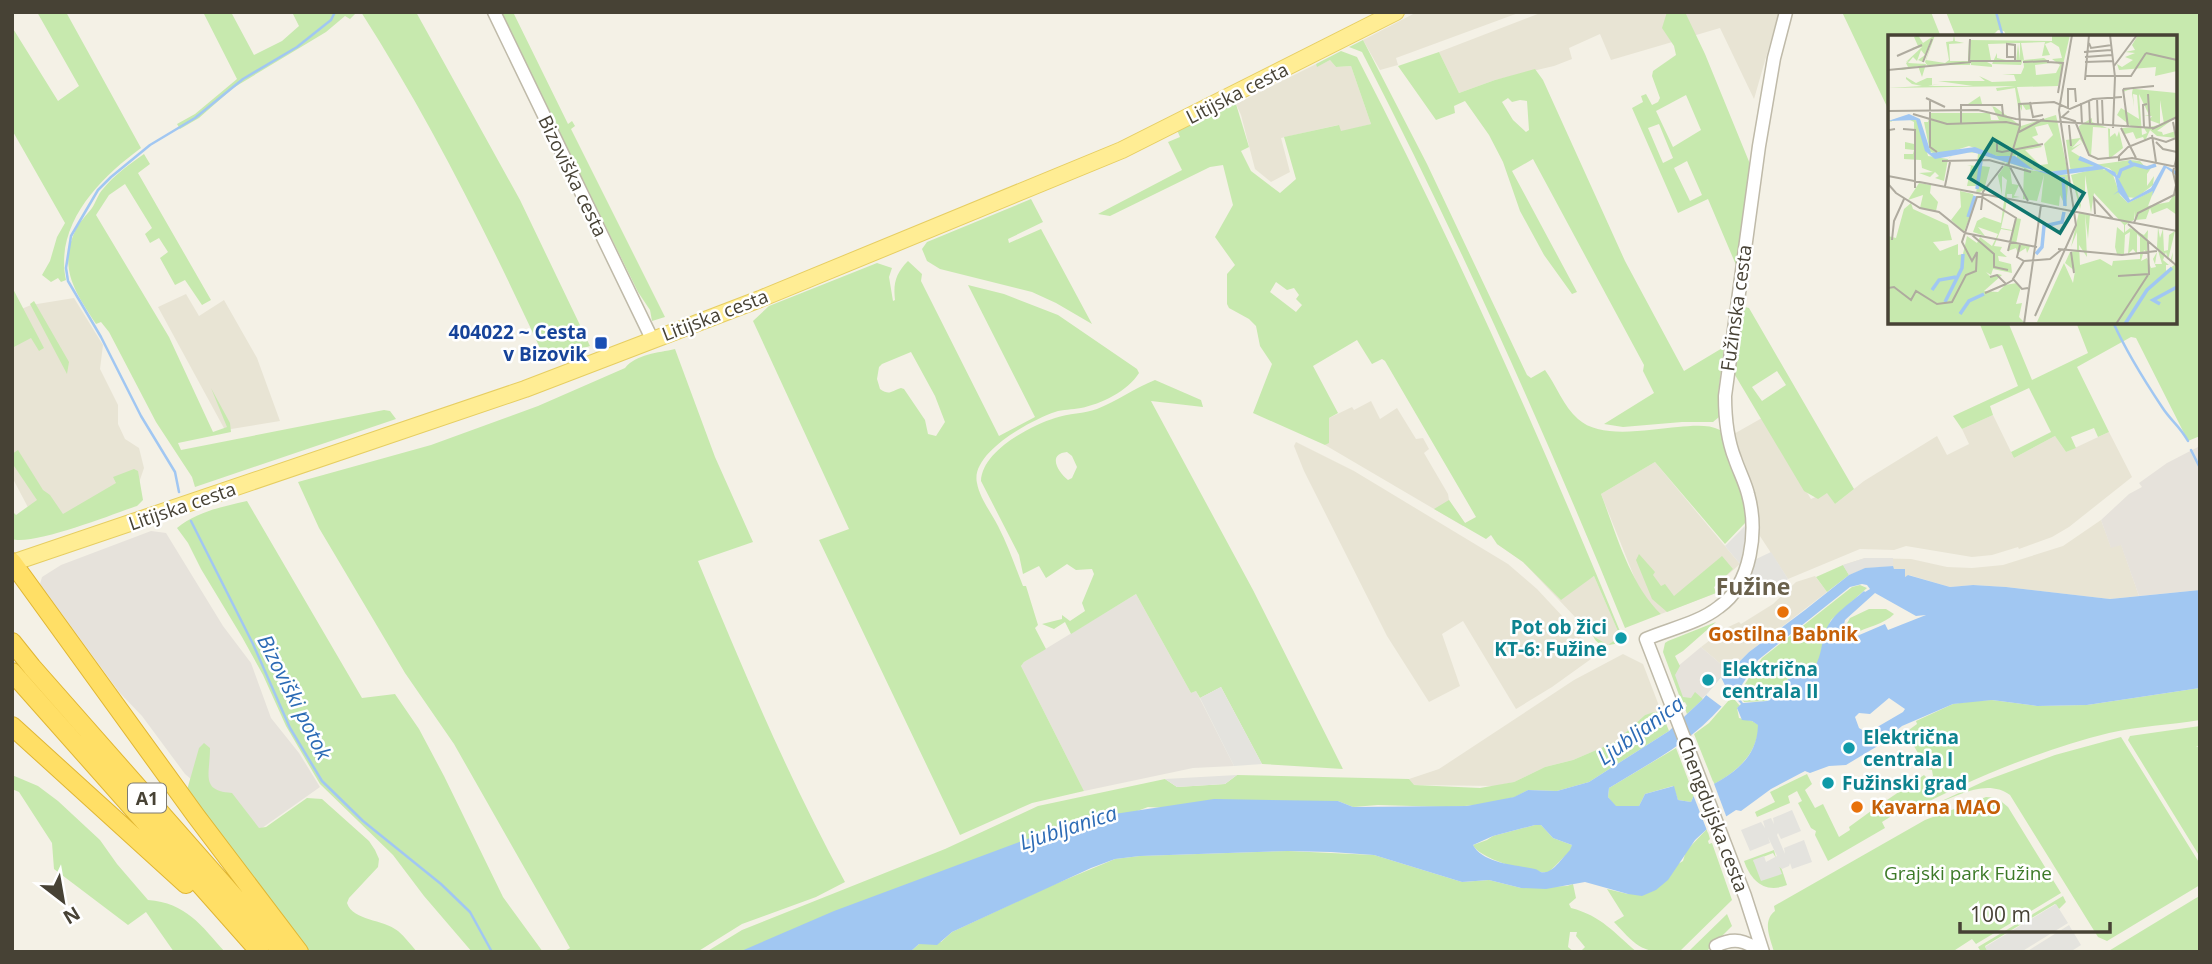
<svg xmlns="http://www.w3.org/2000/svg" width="2212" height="964" viewBox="0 0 2212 964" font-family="'Open Sans',sans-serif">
  <rect width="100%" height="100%" fill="#f4f1e6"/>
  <!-- residential -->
  <path fill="#e8e4d4" d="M1417 12H1521L1396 58 1398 65 1380 70 1363 40Z
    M1543 12H1779L1754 99 1720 28 1611 60 1600 34 1569 48 1572 59 1554 66 1495 80 1459 93 1439 52Z
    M1330 60 1336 67 1351 66 1371 124 1341 132 1338 125 1281 138 1290 172 1271 182 1255 169 1241 115 1236 104 1316 64 1318 66Z
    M186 294 199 316 224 300 257 358 280 421 225 430 158 307Z
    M74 298 103 345 100 369 118 405V424L125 439 139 448 144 468 131 506 41 532 12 477V313L31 305Z
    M1371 401 1380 419 1397 408 1416 439 1423 438 1429 449 1424 453 1448 494 1449 500 1465 523 1463 526 1325 445 1329 442V418L1352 407 1354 410Z
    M1993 415 2014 458 2055 436 2066 452 2109 432 2132 477 2069 527 2052 537 2019 549 2018 547 1992 555 1972 557 1906 546 1894 550 1860 549 1788 579 1756 530 1732 435 1762 418 1811 499 1827 492 1835 504 1864 481 1937 436 1947 455 1969 444 1962 429Z
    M1296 442 1354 471 1508 564 1537 589 1564 618 1594 652 1591 659 1552 687 1516 709 1463 621 1442 634 1460 686 1429 702 1387 636 1304 471 1294 446Z
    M1655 462 1740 564 1714 587 1716 593 1661 614 1650 604 1637 584 1601 494Z
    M2101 520 2111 547 2121 544 2139 596 2110 599 2006 587 1973 585 1950 587 1909 575 1905 577 1904 569H1894L1892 566 1865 568 1849 575 1843 565 1865 558 1911 559 1947 567 1972 568 2003 565 2063 546Z
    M1501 538 1591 578 1594 576 1620 636 1608 645 1593 636 1523 562 1497 544Z
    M1815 576 1827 592 1749 652 1729 671 1701 647 1726 628 1739 622 1741 624 1773 604 1796 582Z
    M1623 654 1643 664 1661 711 1645 715 1615 742 1573 760 1545 767 1514 782 1496 786 1413 785 1409 779 1439 769 1574 680Z"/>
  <!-- industrial -->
  <path fill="#e6e2db" d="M2198 447 2200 451V590L2139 596 2121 545 2111 548 2101 520 2129 494 2142 487 2139 483 2167 463Z
    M151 531 166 533 223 626 251 663 271 718 299 753 320 787 255 833 185 774 142 716 119 692 40 584 42 577 61 565Z
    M1136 594 1191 693 1196 691 1234 766 1193 768 1084 791 1021 666 1024 662Z
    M1701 647 1729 671 1687 714 1685 708 1687 706 1685 702 1682 703 1671 672Z"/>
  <!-- green -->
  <path fill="#c7e9ae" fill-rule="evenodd" d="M37 12H66L141 148C100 178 54 224 66 280L61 282 58 278 51 282 42 275 50 261 57 237 65 223 12 130V27L58 101 79 86Z
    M203 12H231L254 55 282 41 299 26 292 12H357L350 19 345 16 326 32 233 88 199 118 180 129 177 124 195 114 237 79Z
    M361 12H416L520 200 590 346 546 361C491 242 432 123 361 12Z
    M500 12H513L568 124 572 121 575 126 571 129 665 317 652 321 650 310 638 292Z
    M1667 12H1685L1705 54 1750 164 1736 265 1708 199 1678 213 1632 108 1643 102 1641 96 1646 94 1652 105 1658 102 1660 98 1652 76 1653 71 1676 55 1674 46 1662 28ZM1686 95 1701 130 1673 147 1656 111ZM1659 124 1673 158 1663 163 1648 128ZM1687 161 1702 195 1690 201 1674 168Z
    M1842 12H1931L1941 37H1890V113Z
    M1946 12H2200V436L2188 441 2136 338 2131 337 2077 367 2109 432 2098 437 2094 428 2071 437 2076 448 2066 452 2055 436 2014 458 2011 452 2051 432 2029 388 1990 406 1993 415 1962 429 1953 416 2018 386 2002 345 1990 349 1979 322H2008L2032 380 2088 353 2076 322H2102L2105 324 2113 322H2175V37H2007L2004 31 1998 30 1991 37H1956Z
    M1363 40 1427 164 1527 375 1531 378 1545 370C1556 385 1564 407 1578 419 1601 440 1649 429 1678 427 1692 426 1708 424 1720 430 1728 461 1744 491 1746 522L1725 544 1655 462 1601 494C1616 533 1630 585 1661 614L1625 628C1545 432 1459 240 1362 52L1349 47Z
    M1341 51 1357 57C1456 248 1543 443 1624 641 1611 645 1600 650 1593 636L1608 645 1620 636 1594 576 1561 600 1523 562 1497 544 1491 535 1486 539 1434 509 1449 500 1465 523 1476 517 1385 361 1382 359 1372 364 1357 340 1313 366 1338 413 1329 418V443L1325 445 1253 413 1272 364 1260 346 1256 326 1249 319 1229 308 1227 304V274L1235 265 1215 237 1233 205 1223 165 1210 167 1110 216 1098 214 1182 170 1168 142 1180 137 1177 130 1236 104 1249 147 1241 151 1251 171 1280 193 1296 179 1284 137 1339 125 1341 131 1371 124 1351 66 1336 67 1330 60 1317 67 1316 64ZM1276 282 1287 290 1294 288 1299 295 1296 299 1302 305 1296 312 1270 292Z
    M1439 52 1459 93 1495 80 1535 69 1543 80 1625 261 1684 371 1724 347 1718 394 1719 417 1713 422H1682L1623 427 1604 424 1654 393 1643 371 1644 365 1533 159 1512 171 1577 292 1572 294 1544 255 1520 211 1503 162 1489 135 1465 101 1454 106 1455 113 1436 120 1398 66ZM1508 98 1512 102 1520 100 1527 101 1529 130 1526 132 1513 120 1502 102Z
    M144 154 150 164 138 173 211 300 202 305 185 280 175 285 160 258 168 252 159 238 150 243 145 234 152 228 125 184 109 195 96 215 169 337 213 432 227 427 211 388 230 423 231 432 178 443 181 450 384 410 390 411 396 419 195 487 192 477 156 422 109 332 101 322 96 324C76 293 57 268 76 229 80 221 87 215 92 208 96 202 98 194 103 189 114 175 130 164 144 154Z
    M1031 199 1043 222 1008 239 1009 243 1041 229 1092 324 1056 303 1032 292 940 269 927 261 922 249 927 242Z
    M908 261 922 274 921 281 999 436 1035 417 968 285 1004 294 1058 315 1137 369 1139 373C1128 391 1101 404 1081 408 1072 410 1063 409 1055 412 1031 420 970 453 977 483 980 499 991 512 998 526 1008 545 1015 566 1023 586H1026L1038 625 1035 628 1046 649 1024 662 1021 666 1084 791 1032 803 960 835 819 540 849 529 753 321 769 306 877 263 892 268 889 277 893 301 895 300C893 283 896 273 908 261ZM911 352 935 396 945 422 936 436 928 434 925 420 904 389 901 388C891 391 890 396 880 389L877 379 879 367 882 364Z
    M12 287 44 348 39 351 31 338 12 348Z
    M34 301 69 362 67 374 30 304Z
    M1741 306 1749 308 1854 489 1835 504 1827 493 1818 499 1804 491 1732 370ZM1777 371 1786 385 1762 401 1752 387Z
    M675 349 715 457 753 542 698 561C743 670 789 779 845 882L816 897 742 924 697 952H563L570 948 454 744 405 673 319 528 298 482 431 445 538 406 625 368C636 354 658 353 675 349Z
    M1155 380 1201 400 1203 407 1151 401 1253 590 1343 769 1262 764 1221 687 1200 698 1196 691 1191 693 1136 594 1071 634 1065 622 1054 629 1042 624 1062 619V615L1070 621 1085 611 1082 603 1094 574 1092 569 1076 570 1067 564 1046 578 1039 566 1023 574 1019 555 981 481C982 451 1030 426 1055 418 1069 413 1084 414 1097 409 1117 401 1135 388 1155 380ZM1067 452 1072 456 1077 467 1072 478 1068 480C1058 472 1047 454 1067 452Z
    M18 450 43 490 50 495 63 514 116 483 113 477 134 469 138 471 143 500 137 506C113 514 33 546 12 539V511L16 515 37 500 12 463V454Z
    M247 501 362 698 395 694 419 729 444 776 503 897 543 952H472L424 896 393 855 320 784 286 726 263 675 242 637 201 569 188 543 177 528C198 511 222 507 247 501Z
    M1639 554 1655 572 1653 575 1661 586 1665 584 1674 596 1722 556 1733 569 1714 587 1716 593 1667 612 1652 599 1636 560Z
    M1843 565 1849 575 1827 592 1816 577Z
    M1860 585 1867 588 1831 620 1825 633 1820 658 1812 672 1788 679 1785 687 1767 701 1744 702 1739 693 1762 658 1852 587Z
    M1869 609H1886L1894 614C1885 624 1866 627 1854 634L1846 625 1850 618Z
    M1716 622 1683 651 1675 656 1680 666 1675 675 1683 697 1691 698 1695 692 1703 699 1687 714 1685 708 1687 706 1685 702 1682 703 1663 652 1665 643 1668 641Z
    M2200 688V720C2170 725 2138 726 2109 733 2040 750 1971 779 1908 812L1905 807 1896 813 1887 800 1924 775 1928 779 1933 776 1932 770 1927 769 1906 732 1917 724 1916 721 1953 704 1973 701 1992 700 2037 706 2087 705Z
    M1729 700H1735L1740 706 1737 708 1739 718 1752 721 1759 725C1757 754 1738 771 1714 784L1694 734 1709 723Z
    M1654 712H1658L1660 717 1663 716 1669 731 1589 782 1557 791 1528 790 1515 797 1481 805 1447 807 1378 805 1353 807 1338 801 1225 802 1168 808 1148 807 758 952H706L742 930 945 849 1038 806 1165 779 1177 787 1225 784 1237 775 1409 779 1414 785 1480 788 1514 782 1545 767 1573 760 1615 742 1645 715Z
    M2200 726V746H2196L2200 748V857L2128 740 2130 736Z
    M2121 737 2200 864V885L2107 941 2098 937 2010 795C1987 778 1957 796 1933 805L1987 780 2055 755Z
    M204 743 210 748C210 775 200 791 232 793L259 828 266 827 307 798 322 799 369 841 375 850 379 859 378 867 349 898 347 903C353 921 383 919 398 931 405 937 411 945 417 952H309L187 790 199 748Z
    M1676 748 1694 795 1691 802 1678 800 1673 786 1645 794 1639 806H1615L1608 797 1609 788Z
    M1807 774 1812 784 1805 790 1815 808 1823 804 1839 837 1850 830 1849 827 1882 803 1890 817 1882 822 1885 828 1828 861 1815 835 1816 831 1811 828 1798 803 1802 801 1797 791 1788 796 1790 803 1757 817 1755 812 1775 802 1770 792Z
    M12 775 38 786 58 801 100 840 117 864 148 900C186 903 201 925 225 952H174L146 912 128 925 54 869 52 843 19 792 12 789Z
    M1986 797 1997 798 2008 807 2061 893 1976 944 1972 939 1952 952H1774C1770 938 1762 921 1775 911L1774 906 1925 820Z
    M1535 825H1541L1553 838 1572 845 1571 850 1549 872C1534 874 1480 860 1473 845L1487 840 1493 836Z
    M1707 829 1710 839 1708 841 1709 844 1712 843 1732 900 1679 952C1641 952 1640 950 1614 922L1624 916 1607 889 1628 894 1683 861 1686 851Z
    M1774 850 1776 858 1773 853 1753 861 1781 873 1779 867H1781L1787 885C1765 894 1751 881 1744 861Z
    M1288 851 1374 855 1462 882 1489 880 1521 888 1567 886 1573 884 1576 898 1569 904 1571 908C1602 916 1614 933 1637 952H1580L1585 947 1576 936 1577 932H1570L1568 947 1574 952H910L919 944 941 942 952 932 1048 887 1115 859 1140 856Z
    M2063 896 2066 902 2059 909 2055 904 1985 946 1988 952H1981L1978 947Z
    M2200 896V952H2107L2196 898Z
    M1727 914 1732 926 1706 952H1688Z"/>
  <!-- parking -->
  <path fill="#e4e3de" d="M1745 526V540L1740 564 1725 546Z
    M1771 552 1788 579 1764 595 1750 598 1741 590 1752 561Z
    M1865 558H1893V566L1865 568 1849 575 1843 565Z
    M1221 687 1262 764 1234 766 1200 698Z
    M1237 775 1225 784 1177 787 1165 779Z
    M1792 810 1801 831 1781 839 1778 833 1777 835 1785 854 1784 848 1804 840 1812 862 1792 869 1790 863 1789 866 1782 869 1779 867 1782 874 1761 881 1753 860 1764 856 1766 862 1777 856 1768 837 1770 843 1750 851 1741 830 1761 822 1765 828 1763 821 1771 818 1774 824 1773 818Z
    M2056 904 2068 923 2021 952H1988L1985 947Z
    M2069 925 2081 945 2078 947 2070 952H2026Z"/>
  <!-- water -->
  <path fill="#a1c7f2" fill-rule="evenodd" d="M1893 566 1894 569H1905V577L1908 575 1950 587 1973 585 2006 587 2110 599 2200 590V688L2087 705 2037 706 1992 700 1953 704 1902 726 1876 747 1846 765 1829 766 1810 773 1805 771 1771 789 1741 811 1736 810 1707 829 1695 840 1668 880 1656 890 1642 896 1628 894 1585 882 1546 889 1521 888 1489 880 1462 882 1374 855 1331 852 1288 851 1140 856 1115 859 1091 868 952 932 937 945 919 944 910 952H739L834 911 1081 819 1214 799 1338 801 1353 807 1467 806 1514 797 1528 790 1557 791 1589 782 1669 731 1703 699 1721 677 1723 678 1749 652 1805 610 1849 575 1865 568ZM1862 584 1867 585 1870 589 1865 592 1864 591C1852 602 1832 614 1826 630 1820 647 1823 654 1812 672L1788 679 1785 687 1767 701 1743 703 1736 694 1758 660 1850 587ZM1875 593 1916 616 1926 615 1888 630 1885 624 1850 639 1844 625 1845 620ZM1733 695 1741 704 1737 708 1742 720 1752 721 1758 725C1757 765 1724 778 1694 795L1691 802 1678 800 1674 786 1645 794 1639 806H1616L1608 797 1609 788C1653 761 1699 738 1730 696ZM1889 698 1905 709 1903 712 1867 733 1859 728 1855 717 1859 713 1870 714ZM1535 825H1541L1553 838 1572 845 1570 850C1564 856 1554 871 1546 872 1539 873 1541 871 1535 869 1518 865 1483 864 1473 845L1493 836Z"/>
  <!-- pier -->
  <path fill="#f4f1e6" d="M1721 677 1730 696 1722 707 1706 695Z
    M1713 781 1728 821 1708 833 1692 792Z"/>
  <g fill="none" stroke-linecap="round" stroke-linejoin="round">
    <!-- stream -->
    <path stroke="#a1c7f2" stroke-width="2.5" d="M1996 12 2003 37
      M2113 322C2126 351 2144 380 2162 407 2171 421 2179 425 2188 441
      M2191 450 2200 468
      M179 492 175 472 141 416 101 337 68 281 66 268 71 236 98 190 111 177 150 145 195 118 243 79 297 47 331 20 335 12
      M191 521 253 644 290 728 322 781 363 821 441 884 470 912 492 952"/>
    <!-- minor casing -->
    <g stroke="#bfbaa9" stroke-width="15">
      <path id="minor" d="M494 12 652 339
        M1716 946C1734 937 1745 940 1761 952
        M1763 952 1745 896 1646 639C1669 629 1699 623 1719 607 1752 584 1758 530 1748 494 1745 482 1739 471 1735 459 1727 439 1725 418 1725 396L1759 146 1774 58 1786 12"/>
    </g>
    <!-- major casing -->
    <g stroke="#e6ce62" stroke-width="18">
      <path id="major" d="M12 563 525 389 760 299 1122 150 1396 12"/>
    </g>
    <!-- highway casing -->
    <g stroke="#e0b633" stroke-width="20">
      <path id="highway" d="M12 562 196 816 299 952
        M12 642 32 667 283 952
        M12 672 260 952
        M12 726 186 884"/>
    </g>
    <!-- minor -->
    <use href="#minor" stroke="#fff" stroke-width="12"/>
    <!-- major -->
    <use href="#major" stroke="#ffed94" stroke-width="16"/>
    <!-- highway -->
    <use href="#highway" stroke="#ffdf66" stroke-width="18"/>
  </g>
  <!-- markers -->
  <rect fill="#1a4fb4" stroke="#fff" stroke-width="2.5" x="594" y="336" width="14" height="14" rx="3.5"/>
  <g fill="#e8710a" stroke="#fff" stroke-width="2.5">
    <circle cx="1783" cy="612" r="7"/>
    <circle cx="1857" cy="807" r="7"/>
  </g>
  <g fill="#0f9aa8" stroke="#fff" stroke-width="2.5">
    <circle cx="1621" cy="638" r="7"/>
    <circle cx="1708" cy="680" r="7"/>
    <circle cx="1849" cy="748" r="7"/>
    <circle cx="1828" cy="783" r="7"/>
  </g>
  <g text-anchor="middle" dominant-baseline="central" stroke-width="5" stroke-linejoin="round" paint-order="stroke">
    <!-- shield labels -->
    <rect fill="#fff" stroke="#7e7b72" stroke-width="2" x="128" y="783.5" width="38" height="29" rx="5"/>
    <g font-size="18" font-weight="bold" fill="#474235">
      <text x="147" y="798">A1</text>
    </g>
    <!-- street labels -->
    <g font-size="19" fill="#474235" stroke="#fff">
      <text transform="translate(1237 93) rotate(-27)">Litijska cesta</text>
      <text transform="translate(573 176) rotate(64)">Bizoviška cesta</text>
      <text transform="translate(1736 308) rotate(-82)">Fužinska cesta</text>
      <text transform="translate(715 315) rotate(-21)">Litijska cesta</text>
      <text transform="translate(182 506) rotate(-19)">Litijska cesta</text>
      <text transform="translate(1713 814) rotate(69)">Chengdujska cesta</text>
    </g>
    <!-- transit labels -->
    <g font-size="19" font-weight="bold" fill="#164399" stroke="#fff" text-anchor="end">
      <text x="587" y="332">404022 ~ Cesta<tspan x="587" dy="22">v Bizovik</tspan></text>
    </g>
    <!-- culture labels -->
    <g font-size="19" font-weight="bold" fill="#0d838f" stroke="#fff" text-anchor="start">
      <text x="1607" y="627" text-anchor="end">Pot ob žici<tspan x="1607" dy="22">KT-6: Fužine</tspan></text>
      <text x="1722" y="669">Električna<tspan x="1722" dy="22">centrala II</tspan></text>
      <text x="1863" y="737">Električna<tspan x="1863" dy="22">centrala I</tspan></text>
      <text x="1842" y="783">Fužinski grad</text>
    </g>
    <!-- food labels -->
    <g font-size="19" font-weight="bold" fill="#c56008" stroke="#fff">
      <text x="1783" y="634">Gostilna Babnik</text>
      <text x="1871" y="807" text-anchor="start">Kavarna MAO</text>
    </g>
    <!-- park labels -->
    <g font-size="19" fill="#3c7a27" stroke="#fff">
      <text x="1968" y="873">Grajski park Fužine</text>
    </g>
    <!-- water labels -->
    <g font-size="21" font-style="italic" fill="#2c6bb5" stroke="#fff">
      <text transform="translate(295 697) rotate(63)">Bizoviški potok</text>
      <text transform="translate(1640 730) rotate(-36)">Ljubljanica</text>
      <text transform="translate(1068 827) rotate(-18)">Ljubljanica</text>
    </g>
    <!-- quarter labels -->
    <g font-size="23" font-weight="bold" fill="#6a614c" stroke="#fff">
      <text x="1753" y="586">Fužine</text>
    </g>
  </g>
  <!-- overview -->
  <g transform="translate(1888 35)">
    <rect width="289" height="289" fill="#f4f1e6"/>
    <path d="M30 0 35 8 47 0 38 25 57 28 61 25 58 7 65 6 66 0 67 6 76 8 61 9 62 26H80L81 5 164 6V0H182L170 51 129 52 133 69 142 68 143 74 138 75 134 69V76L131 69V78L127 53 109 56 108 53 127 51 0 53 34 51 24 49 18 44V42L28 48 39 43H44V50L52 49 40 51H85L50 46H97L91 41 104 47 128 46 126 40 114 39H133L136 32 135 24 133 30 104 29 109 18V23L128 27 130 9 132 25V8L100 9 103 25 99 27 103 29 104 30V32L83 30V24L82 30H39L37 27 43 9 42 7 35 27 30 25 37 20 33 15 29 26 25 22 20 28 38 29 34 42 30 31 15 35H0L20 32 18 28 21 26 18 27 34 12 26 14 24 13 30 11 26 2ZM157 7 154 21 162 20 157 9 163 7 171 12 174 23 164 24 172 30 168 38 148 40 147 30 163 28 156 23 136 25 133 8ZM250 0H289V36L267 41 268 32 231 35 229 29 234 32 245 25 237 22 247 18 237 17 247 15 244 10ZM238 53 289 58 287 83 269 96 274 97 275 100 288 96 289 100V103L269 101 262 95 257 106 255 102 248 104 245 97 237 99 239 105 234 93 253 92 243 91 229 80 233 73 251 84 249 60 245 59 246 72 244 58 245 53 235 57V62V54ZM251 59 261 80 256 81H264L261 85 272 89V65L276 89 256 93 259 98 254 100ZM92 61 94 69 107 72 133 91 168 80 180 138 147 135 129 126V120L122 122 124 117 121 122 109 121 81 111 52 120 42 117 36 87H40L42 78H102L103 85H111L104 71 80 69ZM160 89 165 100 156 109 160 129 152 130 137 115 154 112 144 102 150 100 147 92ZM14 82 26 83 32 89 40 121 60 124 62 122 65 120 60 124 56 146 47 143 51 141 47 137 42 142 31 138 45 137 34 133 33 125 16 124V119H25L26 115 17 114V107L26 109V87L18 83 0 87ZM204 83V87L222 94V102L227 98 229 102 231 96 235 113 221 124 220 93 205 92 203 121 192 104 184 113 194 108 183 116 206 130 242 125 252 126 258 133 265 130 259 139V151L266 141 265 150 248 163 237 162 229 140 221 133 207 130 183 138 178 105 192 103 191 91ZM76 117H89L93 118V131L102 132 96 155 88 159 89 151H79L83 131 79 130 89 131 90 118ZM122 123 141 135 181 140 178 172 172 160 171 171 153 167 156 140 149 166 135 164 136 133 122 128ZM121 124 124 149 131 150 126 161 132 162 124 163V159H119L118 171 113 193 124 195 128 183 133 184 128 209 142 211 141 214 139 218 138 213 130 218 128 213 120 216 124 196 113 194 106 211 114 212 112 216 119 222 110 221 111 226 123 229 124 238 105 234 103 240 98 237 103 242 110 239 114 240 96 256 110 257 117 250 129 248 133 252 128 269 134 268 131 282 136 287 0 289V201L8 203 16 174 23 168 25 174 60 190 64 205 45 207 52 216 70 209V220L75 219 79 201 89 208 92 202 104 211 110 199 90 192 97 201 85 197 89 186 96 182 113 188 119 145 114 141V160L108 132 110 140 115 133 118 138 115 133 119 127 112 128ZM211 133 224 137 232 160 240 168 266 155 260 171 281 167 287 158 289 180 279 173 264 179 262 173 258 184 247 185V176L246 185 237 190V197L242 193 256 200 260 195 259 217 256 215 253 226 259 223 263 233 268 232 265 224 269 217 267 229H274L269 212 270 192 272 203 275 194 276 216 280 215 281 200 287 196 280 225 278 217 275 225 281 230 285 217 284 227 282 226 281 230H278V236L289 228V289L149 287 176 228 185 248 187 236 177 228 182 217 189 216V197L183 212 191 177 202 179 200 204 197 179 199 222 191 210 192 230 212 224 224 231 225 226 252 224V202L249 199V219L245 214 240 219 242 197 237 200 236 219H229L227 212 229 192 236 198V190L206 158 203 178 197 140V157L188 152 193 170 192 174 183 140ZM31 148 43 150 42 158 50 167 48 176 32 173 35 160 20 165ZM72 156 85 159 87 168 76 197 63 185 73 172Z" fill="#c7e9ae" fill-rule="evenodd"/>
    <path d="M21 79 32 84 43 118 87 112 109 121H127L146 135 160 137 206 131 190 125 192 121 227 137 242 165 263 153 276 130 288 136 289 141 278 133 264 161 265 156 240 168 230 157 225 160 230 156 227 142 216 134 166 141 84 117 47 124 37 116 28 85 0 86Z" fill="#a1c7f2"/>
    <path fill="none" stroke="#a1c7f2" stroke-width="3.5" d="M245 129 259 133 268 130M175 142 177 171M230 143 233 135 245 130 241 126M89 154 93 126M80 182 87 161M148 219 154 212 156 191 174 187 176 177M44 255 51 245 68 242M57 267 74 233 75 219M272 269 265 265 289 252M72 279 81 266 96 259M237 289 259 255 284 233"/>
    <path fill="none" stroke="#afab9f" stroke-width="2" d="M222 0 227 42 225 93M201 8 203 13 224 10M196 17 223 15M258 18 289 25M9 21 34 10M127 22H119V9L127 10V26M197 22 224 20M82 26H133M35 27 44 4M135 27 161 26M159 27 175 28 170 58M197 27 226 26M81 28 82 4M226 31 249 0M0 35 83 27M197 41H243L258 18M197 45 201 0M235 54 240 92M235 54 266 51M260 59 262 93M38 63 57 72M209 63 210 90M214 63 215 90M42 64V112L49 117M201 65 202 89M142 67 145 82 155 80M193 68 194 89M180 73V54H187L188 67M0 76 90 75 128 84 266 93M181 76 174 82 187 86 201 120 210 124 230 122 240 112 265 102M25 79 59 89 118 87 132 90M285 87 289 108M73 88V70H114L115 80M181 90 183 111M256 92 255 70 259 69M233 93 248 123M15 94 27 95V153M264 94 289 82M131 97 156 84M264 100 268 127M265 103 278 107 288 103M109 107V116L114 117 155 109M268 107 275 114 289 117M231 121V125L244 123 289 132M54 126 101 125 143 137M120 131 132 91 131 69 166 67 182 74 205 64 234 62M122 132 140 166M0 133 1 95 7 94M0 136 1 150 8 158 32 173 51 177 77 198 149 212M0 141 289 196M288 150 285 137 289 121M57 151 62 127M94 162 128 183 120 216M93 175 95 157 115 131M207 179 206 163 225 184M246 188 250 178 286 160 288 150M240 189 289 231M84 200 106 219V232L120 235M4 205 6 186 16 164M132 210 129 222 136 226 162 224 173 215M170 214 234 220 269 216M183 217 186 238M136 226 125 244 134 254 140 253M230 241 261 239 260 206M102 242 109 240 118 249 125 245M0 253 6 252 23 265 28 256 49 269 64 267 78 240 88 236 89 217 84 226 74 207 89 162H94M97 258 118 249M147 281 188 190 171 75 184 0M136 289 153 170M228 289 260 240"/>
    <path fill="#0f766e" fill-opacity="0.15" stroke="#0f766e" stroke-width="3.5" d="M105 104 196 158 172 198 81 143Z"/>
    <rect width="289" height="289" fill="none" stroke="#474235" stroke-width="3.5"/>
  </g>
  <!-- border -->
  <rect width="2212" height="964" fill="none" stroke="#474235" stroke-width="28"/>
  <!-- north arrow -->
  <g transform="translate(63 901) rotate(149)" stroke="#ffffff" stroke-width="5" paint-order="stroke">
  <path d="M0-5L12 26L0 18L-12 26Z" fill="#474235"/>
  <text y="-10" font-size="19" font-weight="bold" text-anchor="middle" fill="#474235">N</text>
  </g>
  <!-- scale -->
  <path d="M1960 922v10h150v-10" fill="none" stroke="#474235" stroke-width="3.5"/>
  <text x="1970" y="922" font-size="21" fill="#474235" stroke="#ffffff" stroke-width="5" paint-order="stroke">100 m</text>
</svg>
